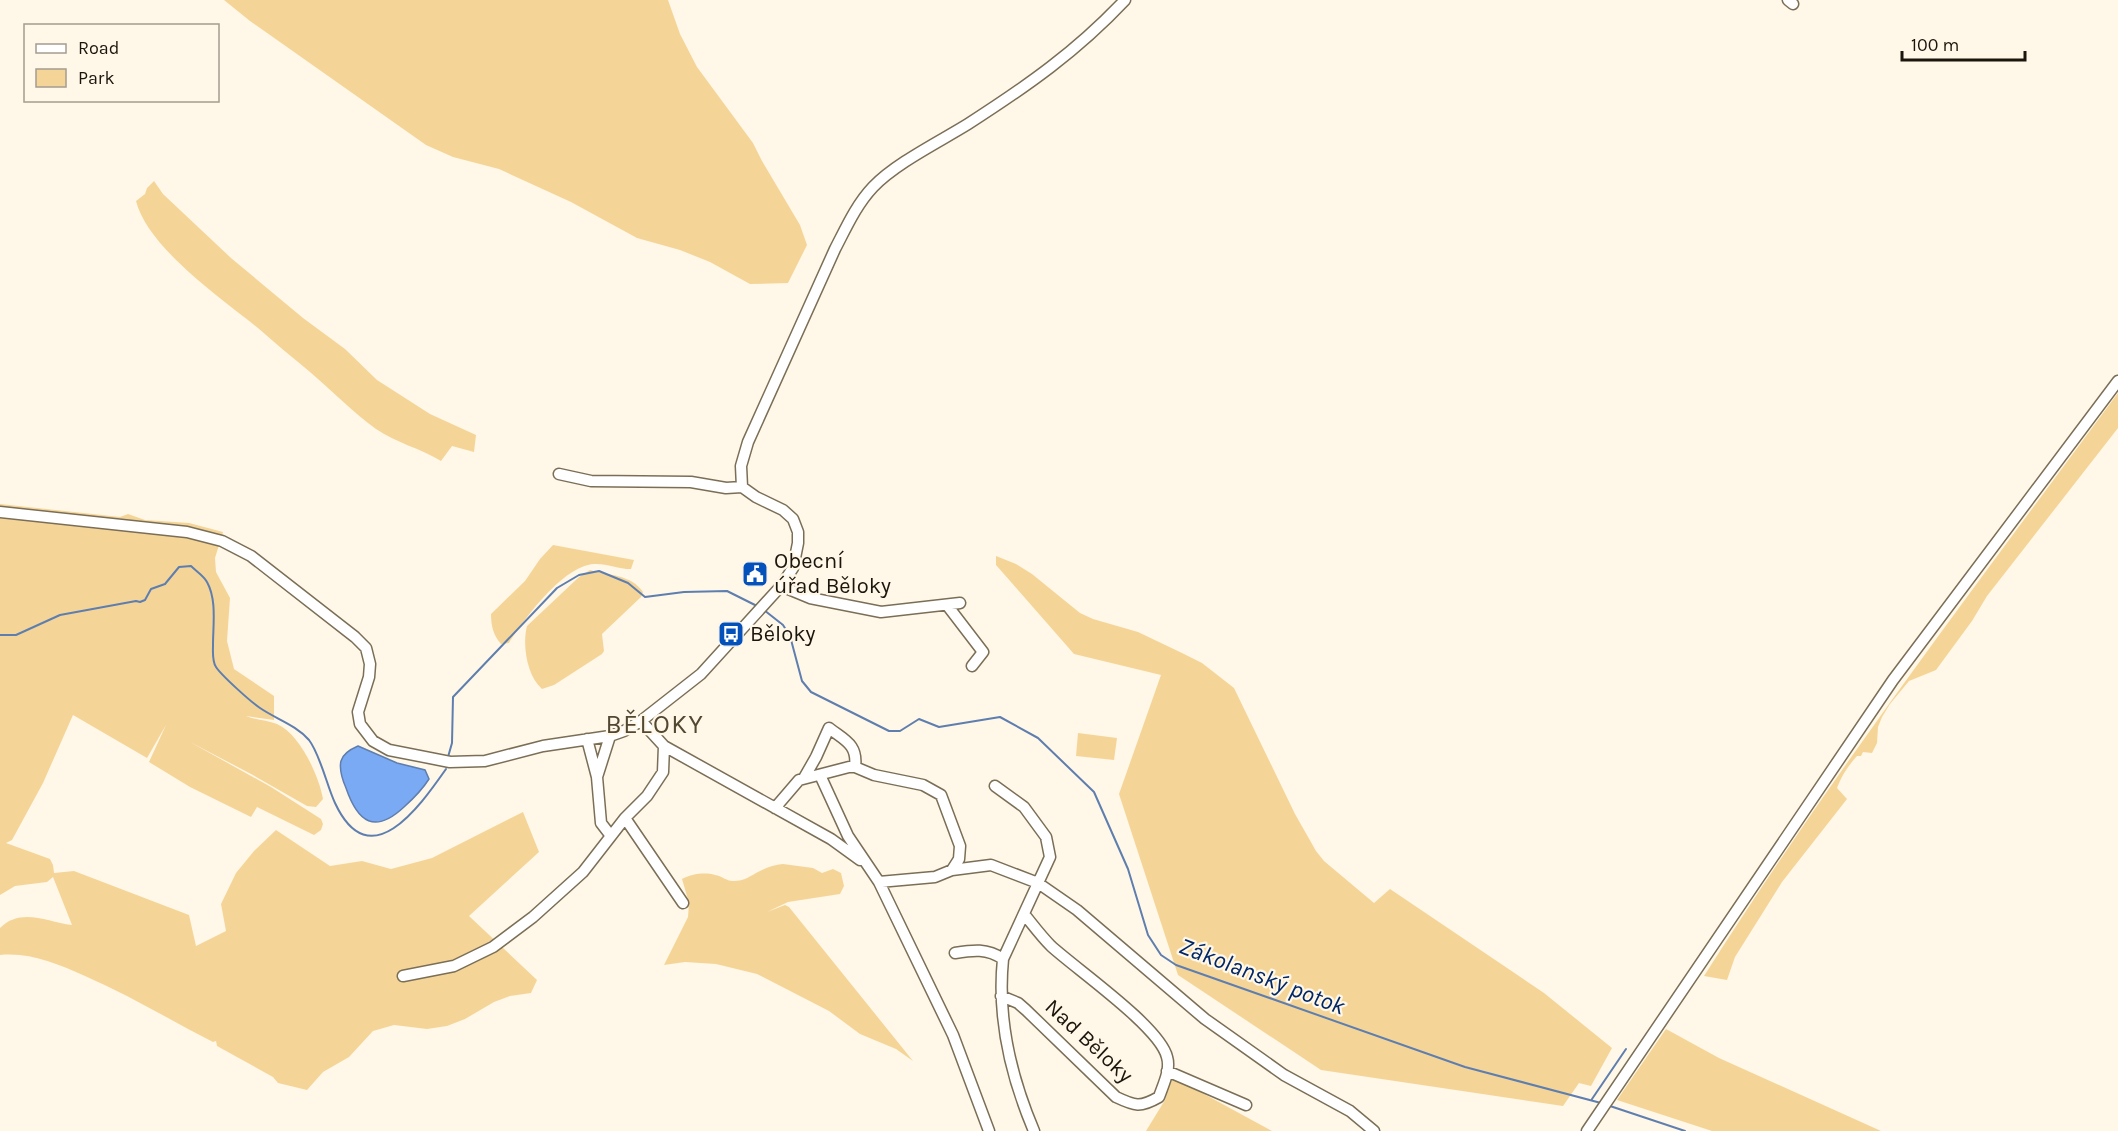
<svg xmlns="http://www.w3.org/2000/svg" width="2118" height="1131" viewBox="0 0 2118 1131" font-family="Karla,sans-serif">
  <rect width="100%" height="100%" fill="#fff7e7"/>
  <!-- green -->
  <path fill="#f5d597" d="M224 0H668L680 34 697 67 753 143 762 161 800 225 807 245 788 283 750 284 710 262 680 250 637 238 571 202 499 169 453 157 426 145 250 21Z
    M154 181 163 194 231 258 303 318 345 349 377 380 430 414 476 435 474 452 452 446 441 461C420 448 396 443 376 429 354 413 331 390 310 372 293 358 275 343 258 328 221 298 148 248 136 201L145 194 147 188Z
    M2118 393V428L1987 596 1972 621 1936 670 1909 681 1890 704 1882 717 1878 727 1877 743 1872 753 1863 752 1861 756H1857C1848 766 1842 775 1837 788L1847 799 1782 882 1735 957 1727 980 1704 976C1832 774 1976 585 2118 393Z
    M0 504 120 517 128 514 145 520 189 523 223 532 215 558 216 572 230 598 227 641 234 669 274 696V720L246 716C256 720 267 720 277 724 300 734 319 776 323 799L316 807 307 806 251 774 190 742 271 787 321 819 323 824 321 830 314 835 257 807 251 817 190 787 149 762 166 725 147 758 73 715 43 783 12 840 6 843 50 859 53 865 54 873 74 871 189 915 196 946 226 931 221 904 236 873 254 851 276 830 330 866 362 861 391 869 432 858 523 812 539 852 469 916 537 980 531 993 510 996 494 1002 465 1019 447 1026 427 1029 394 1025 373 1031 349 1057 323 1072 307 1090 278 1083 273 1077 217 1046 216 1041 213 1042C170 1020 129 995 85 976 58 964 30 952 0 955V928C21 907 47 922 72 925L53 877 47 882 15 886 0 895Z
    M553 545 634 560 631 569C618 569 605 563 594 564 563 566 525 618 509 643L501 644C493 635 491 625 491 614L525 581 540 559Z
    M996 556 1016 564 1032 574 1080 613 1093 619 1138 632 1182 653 1202 663 1234 688 1295 814 1316 851 1324 861 1374 903 1390 889 1544 993 1612 1048 1591 1086 1579 1083 1563 1106 1321 1070 1178 975 1119 794 1161 675 1074 654 996 565Z
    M590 570C608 575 632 575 643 592L641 597 602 634 604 651 602 654 554 685 542 689C527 676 522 645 527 626L579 577Z
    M1078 733 1117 738 1114 760 1076 756Z
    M783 864 813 868 822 873 833 869 841 873 844 886 840 894 788 902 767 912 785 905 789 907 913 1061 896 1049 860 1034 829 1011 757 974 716 964 685 962 664 965 688 917 689 903 682 879C691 874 705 872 715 875 722 876 726 881 733 881 745 881 750 876 760 871 767 867 775 865 783 864Z
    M1666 1029 1719 1058 1881 1131H1712L1617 1100Z
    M1171 1076 1272 1131H1146L1165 1100Z"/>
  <!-- water -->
  <path fill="#7baaf4" stroke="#5e7eaf" stroke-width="1.5" d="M358 746 397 763 425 770 429 779C422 790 414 798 404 807 375 834 358 823 346 788 343 781 339 769 341 761 343 753 351 749 358 746Z"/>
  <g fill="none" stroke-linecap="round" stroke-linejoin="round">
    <!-- stream -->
    <path stroke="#5e7eaf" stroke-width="2" d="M764 610 783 625 790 636 802 681 811 692 889 731H900L919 719 939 727 1000 717 1038 738 1094 792 1128 869 1148 935 1161 955 1176 965 1465 1067 1601 1103
      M0 635H16L60 615 136 601 140 602 145 600 151 589 165 584 179 567 191 566C196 571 204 576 207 582 217 600 213 625 213 645 213 652 212 661 216 667 222 676 251 702 260 708 276 719 296 725 309 740 320 754 327 786 335 803 370 878 420 806 446 769
      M448 757 452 743 453 697 557 588 579 575 599 571 628 583 645 597 684 592 727 591 757 606
      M1592 1099 1626 1049
      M1610 1106 1685 1131"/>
    <!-- minor casing -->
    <g stroke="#7a6e57" stroke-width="13">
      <path id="minor" d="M1788 0 1793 4
        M559 474 591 481 691 482 726 488 742 487
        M0 512 187 532 222 541 251 556 355 637 366 648 370 664 369 677 358 712 360 724 373 741 389 750 450 762 485 761 543 746 610 736 624 731 641 721 701 674 781 586 793 568 798 543V532L793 519 783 510 756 497 742 487 741 466 748 442 835 249C846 228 856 205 873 187 896 163 939 142 968 124 1027 86 1076 52 1125 0
        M781 586 810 598 881 612 960 603
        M947 605 983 652 972 666
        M641 721 664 746 831 839 860 860
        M610 736 597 777 601 823 611 836
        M587 739 597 777
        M820 775 848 836 879 882 953 1035 989 1131
        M804 778 816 757 829 728C844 740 858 744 855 767
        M995 786 1024 807 1046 837 1050 857 1003 959C997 1018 1011 1077 1034 1131
        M775 808 799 780 849 767H855L874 775 923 785 941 795 960 846 959 859 952 870
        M625 818 683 903
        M879 882 935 877 952 870 991 865 1038 883 1077 910 1205 1019 1284 1075 1350 1111 1374 1131
        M955 953C973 950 987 948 1003 959
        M403 976 454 966 493 947 533 917 583 872 625 818 647 796 663 772 664 746
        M1001 996 1018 1003 1026 1010 1116 1097C1135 1106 1140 1108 1159 1097 1163 1085 1171 1070 1167 1057 1160 1027 1076 969 1051 946 1041 936 1033 925 1024 914
        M1167 1071 1246 1105
        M1587 1131 1893 680 2118 381"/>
    </g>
    <!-- minor -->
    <use href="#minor" stroke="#fff" stroke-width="10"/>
  </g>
  <!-- icons -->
  <defs>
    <g id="civic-square" transform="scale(1.35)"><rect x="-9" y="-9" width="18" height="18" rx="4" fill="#0551bb" stroke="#fff7e7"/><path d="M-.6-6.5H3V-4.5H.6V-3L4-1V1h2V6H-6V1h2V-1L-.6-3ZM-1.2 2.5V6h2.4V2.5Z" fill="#fff"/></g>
    <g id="bus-square" transform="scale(1.35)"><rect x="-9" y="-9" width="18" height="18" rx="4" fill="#0551bb" stroke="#fff7e7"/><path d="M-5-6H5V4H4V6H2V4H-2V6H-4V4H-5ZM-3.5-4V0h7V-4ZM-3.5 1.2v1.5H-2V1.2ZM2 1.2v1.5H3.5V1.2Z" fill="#fff"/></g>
  </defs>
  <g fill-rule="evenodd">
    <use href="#civic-square" x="755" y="574"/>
    <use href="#bus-square" x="731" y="634"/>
  </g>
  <g text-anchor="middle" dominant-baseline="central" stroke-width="4.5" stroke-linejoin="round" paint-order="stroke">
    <!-- poi labels -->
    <g font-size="22" fill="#1b160d" stroke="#fff7e7" text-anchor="start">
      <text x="774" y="561">Obecní<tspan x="774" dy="25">úřad Běloky</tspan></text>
      <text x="750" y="634">Běloky</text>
    </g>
    <!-- street labels -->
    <g font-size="22" fill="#1b160d" stroke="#fff7e7">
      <text transform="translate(1089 1041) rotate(43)">Nad Běloky</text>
    </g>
    <!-- water labels -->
    <g font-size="24" font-style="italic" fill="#002767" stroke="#fff7e7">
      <text transform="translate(1262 976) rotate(21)">Zákolanský potok</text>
    </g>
    <!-- quarter labels -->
    <g font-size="26" letter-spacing="1.5" fill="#524731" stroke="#fff7e7">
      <text x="655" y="724">BĚLOKY</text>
    </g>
  </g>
  <!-- legend -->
  <rect x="24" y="24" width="195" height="78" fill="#fff7e7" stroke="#a49d90" stroke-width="1.5"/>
  <rect x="36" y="44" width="30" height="9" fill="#ffffff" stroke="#a49d90" stroke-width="1.5"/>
  <text x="78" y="54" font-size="18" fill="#1b160d">Road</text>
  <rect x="36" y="69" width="30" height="18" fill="#f5d597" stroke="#a49d90" stroke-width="1.5"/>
  <text x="78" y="84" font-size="18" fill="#1b160d">Park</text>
  <!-- scale -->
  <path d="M1902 51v9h123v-9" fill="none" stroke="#1b160d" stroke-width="3"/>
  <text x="1911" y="51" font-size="18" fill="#1b160d" stroke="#fff7e7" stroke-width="4.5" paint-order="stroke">100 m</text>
</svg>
